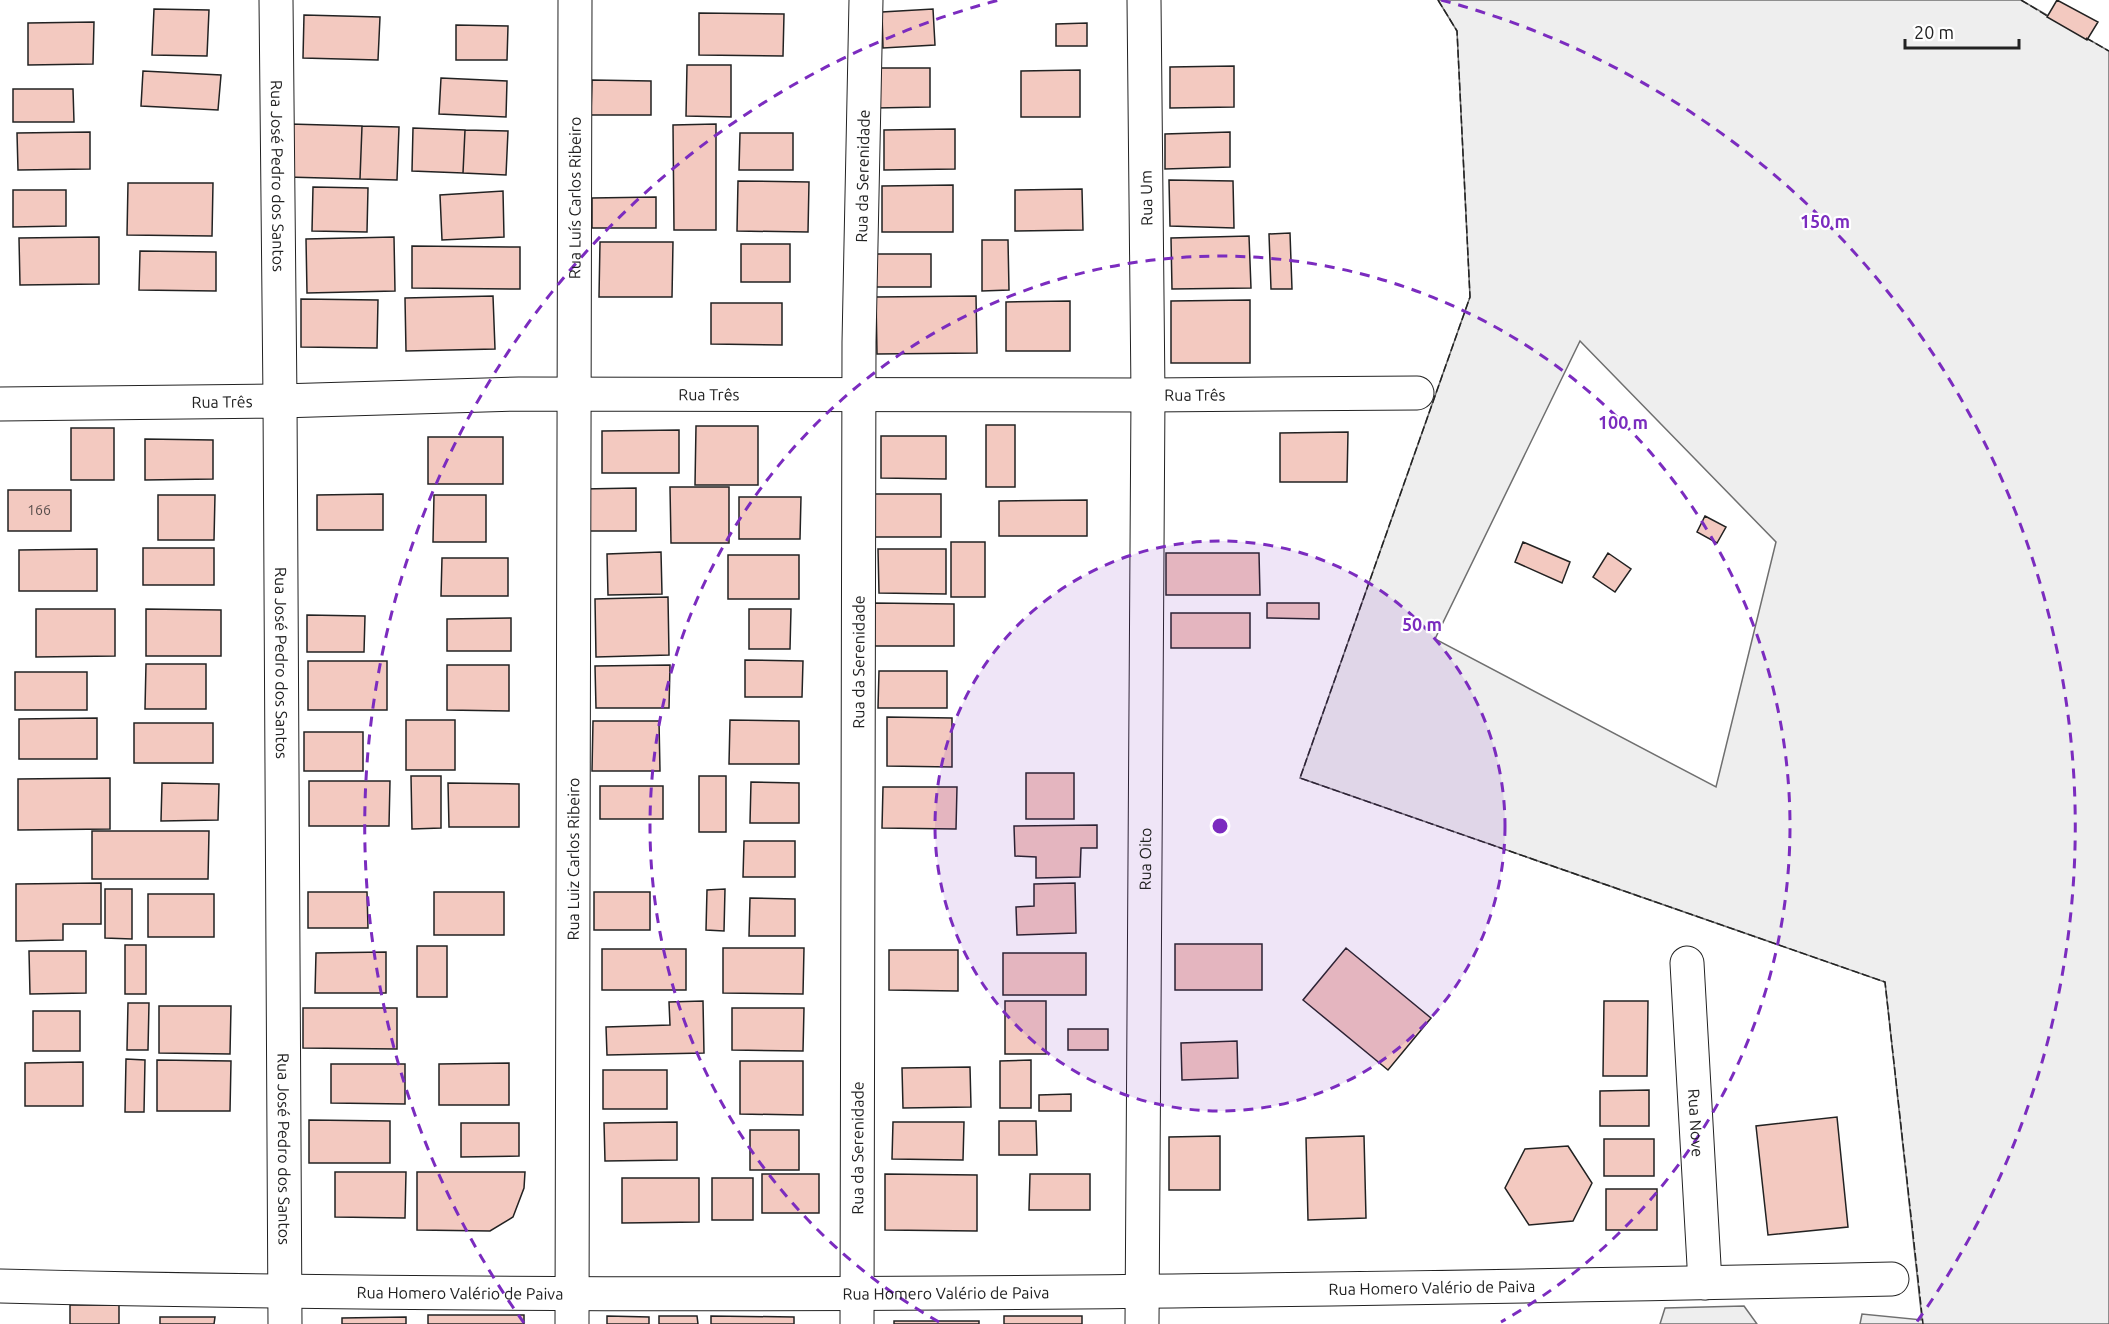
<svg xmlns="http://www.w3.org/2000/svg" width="2109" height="1324" viewBox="0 0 2109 1324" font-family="Ubuntu,sans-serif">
  <rect width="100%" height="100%" fill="#fff"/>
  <!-- green -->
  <path fill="#eee" stroke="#6f6f6f" stroke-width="1.5" fill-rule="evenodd" d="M1438 0H2021L2109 51V1324H1860L1862 1314 1922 1320 1885 982 1300 778 1470 297 1457 31ZM1580 341 1776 542 1716 787 1435 639Z
    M1744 1306 1757 1324H1660L1665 1308Z"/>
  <!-- building -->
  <path fill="#f3c9c0" stroke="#222" stroke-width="1.5" d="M2057 0 2098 22 2087 40 2047 17Z
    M154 9 209 10 207 56 152 55Z
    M933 9 935 45 883 48 882 12Z
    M699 13 784 14 783 56 699 55Z
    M304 15 380 17 378 60 303 58Z
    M94 22 93 64 28 65V23Z
    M1087 23V46H1056V24Z
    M456 25 508 26 507 60H456Z
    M687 65H731V117L686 116Z
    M1234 66V107L1170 108V67Z
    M875 68H930V107L875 108Z
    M1080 70V117H1021V71Z
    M143 71 221 75 218 110 141 106Z
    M441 78 507 81 506 117 439 114Z
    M592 80 651 81V115H591Z
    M13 89H73L74 122H13Z
    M289 124 362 126 360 179 287 177Z
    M716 124V230H674L673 125Z
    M362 126 399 127 397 180 360 179Z
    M413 128 465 130 463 173 412 171Z
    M955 129V169L884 170V130Z
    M465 130 508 131 506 175 463 173Z
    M90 132V169L18 170 17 133Z
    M1230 132V167L1165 169V134Z
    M740 133H793V170H739Z
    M1169 180 1233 181 1234 228 1170 226Z
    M738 181 809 182 808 232 737 231Z
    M128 183H213L212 236 127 235Z
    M953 185V232H882V186Z
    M313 187 368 188 367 232 312 231Z
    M1082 189 1083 230 1015 231V190Z
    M13 190H66V226L13 227Z
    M503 191 504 237 442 240 440 195Z
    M656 197V228H592V198Z
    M1290 233 1292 289H1271L1269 234Z
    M1249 236 1251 288 1172 289 1171 238Z
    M99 237V284L20 285 19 238Z
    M394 237 395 291 307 293 306 239Z
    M982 240H1008L1009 290 982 291Z
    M600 242H673L672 297H599Z
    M741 244H790V282H741Z
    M412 246 520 247V289L412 288Z
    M140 251 216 252V291L139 290Z
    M875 254H931V287H875Z
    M493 296 495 349 406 351 405 298Z
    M976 296 977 353 877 354 876 297Z
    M301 299 378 300 377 348 301 347Z
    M1250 300V363H1171V301Z
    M1070 301V351H1006V302Z
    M711 303H782V345L711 344Z
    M986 425H1015V487H986Z
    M696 426H758V485H695Z
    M71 428H114V480H71Z
    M679 430V473H602V431Z
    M1348 432 1347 482H1280V433Z
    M881 436H946V479L881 478Z
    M428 437H503V484H428Z
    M145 439 213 440V479L145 480Z
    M670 487H729V543H671Z
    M636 488V531H583V489Z
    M8 490H71V531H8Z
    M383 494V530H317V495Z
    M868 494H941V537H868Z
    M158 495H215L214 540H158Z
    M434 495H486V542H433Z
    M739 497H801L800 539H739Z
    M1087 500V536H999V501Z
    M1705 516 1726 527 1717 543 1697 532Z
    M951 542H985V597H951Z
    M1523 542 1570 562 1562 583 1515 562Z
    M143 548H214V585H143Z
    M97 549V591H19V550Z
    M878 549H946V594L879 593Z
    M661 552 662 594 608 595 607 554Z
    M1166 553H1259L1260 595H1166Z
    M1608 553 1631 569 1615 592 1593 577Z
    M728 555H799V599H728Z
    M442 558H508V596H441Z
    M668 597 669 655 596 657 595 599Z
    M873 603 954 604V646H872Z
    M1267 603H1319V619L1267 618Z
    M36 609H115V656L36 657Z
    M146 609 221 610V656H146Z
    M749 609H791L790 649H749Z
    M1171 613H1250V648H1171Z
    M307 615 365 616 364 652H307Z
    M511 618V651H447V619Z
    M745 660 803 661 802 697H745Z
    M308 661H387V710H308Z
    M146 664H206V709H145Z
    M447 665H509V711L447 710Z
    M670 665 669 708H596L595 666Z
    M879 671H947V708H878Z
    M15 672H87V710H15Z
    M887 717 952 718V767L887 766Z
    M97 718V759H19V719Z
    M406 720H455V770H406Z
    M730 720 799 721V764H729Z
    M593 721H659L660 771H592Z
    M134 723H213V763H134Z
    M304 732H363V771H304Z
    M1026 773H1074V819H1026Z
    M411 776H441V828L412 829Z
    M699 776H726V832H699Z
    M110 778V829L18 830V779Z
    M309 781H390L389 826H309Z
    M751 782 799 783V823H750Z
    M162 783 219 784 218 820 161 821Z
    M448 783 519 784V827H449Z
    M600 786H663V819H600Z
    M883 787H957L956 829 882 828Z
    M1097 825V848H1081L1080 877 1036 878V857L1015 856 1014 826Z
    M92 831H209L208 879H92Z
    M744 841H795V877H743Z
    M101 883V924H63V940L16 941V884Z
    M1075 883 1076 933 1017 935 1016 907 1034 906V884Z
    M105 889H132V939L105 938Z
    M725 889 724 931 706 930 707 890Z
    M308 892H367L368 928H308Z
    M434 892H504V935H434Z
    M594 892H650V930H594Z
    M148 894H214V937H148Z
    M750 898 795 899V936H749Z
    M1175 944H1262V990H1175Z
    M125 945H146V994H125Z
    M417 946H447V997H417Z
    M723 948H804L803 994 723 993Z
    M1346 948 1431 1018 1388 1070 1303 1000Z
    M602 949H686V990H602Z
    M889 950H958V991L889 990Z
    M29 951H86V993L30 994Z
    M386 952V993H315L316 953Z
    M1003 953H1086V995H1003Z
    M703 1001 704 1053 607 1055 606 1027 670 1025 669 1002Z
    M1005 1001H1046V1054H1005Z
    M1604 1001H1648L1647 1076H1603Z
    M128 1003H149L148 1050H127Z
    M159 1006H231L230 1054 159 1053Z
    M303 1008H397V1049L303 1048Z
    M732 1008H804L803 1051 732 1050Z
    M33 1011H80V1051H33Z
    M1068 1029H1108V1050H1068Z
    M1237 1041 1238 1078 1182 1080 1181 1043Z
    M126 1059 145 1060 144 1112H125Z
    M157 1060 231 1061 230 1111H157Z
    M1031 1060V1108H1000V1061Z
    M740 1061H803V1115L740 1114Z
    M83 1062V1106H25V1063Z
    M509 1063V1105H439V1064Z
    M331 1064H405V1104L331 1103Z
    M970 1067 971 1107 903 1108 902 1068Z
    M603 1070H667V1109H603Z
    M1649 1090V1126H1600V1091Z
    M1071 1094V1111H1039V1095Z
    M1837 1117 1848 1227 1768 1235 1756 1126Z
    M309 1120 390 1121V1163H309Z
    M999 1121H1036L1037 1155H999Z
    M677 1122V1160L605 1161 604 1123Z
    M893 1122H964L963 1160 892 1159Z
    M461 1123H519V1156L461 1157Z
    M750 1130H799V1170H750Z
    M1220 1136V1190H1169V1137Z
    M1364 1136 1366 1218 1308 1220 1306 1138Z
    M1604 1139H1654V1176H1604Z
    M1568 1146 1592 1183 1573 1221 1529 1225 1505 1188 1525 1149Z
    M335 1172H406L405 1218 335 1217Z
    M417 1172H525L524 1188 513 1217 490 1231 417 1230Z
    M762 1174H819V1213H762Z
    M885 1174 977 1175V1231L885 1230Z
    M1030 1174H1090V1210H1029Z
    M622 1178H699V1222L622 1223Z
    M712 1178H753V1220H712Z
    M1606 1189H1657V1230H1606Z
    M70 1305H119V1324H70Z
    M428 1315H524V1324H428Z
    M607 1316 649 1317V1324H607Z
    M659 1316H697L698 1324H659Z
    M711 1316 794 1317V1324H711Z
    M1004 1316H1082V1324H1004Z
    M160 1317H215L214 1324H160Z
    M406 1317V1324H342V1318Z
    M894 1321H979V1324H894Z"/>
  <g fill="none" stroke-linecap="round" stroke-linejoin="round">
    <!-- minor casing -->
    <g stroke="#222" stroke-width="35">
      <g id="minor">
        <path id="s1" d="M276 0 280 401 519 394 1148 395 1417 393"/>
        <path id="s2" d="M1687 963 1705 1283"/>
        <path id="s3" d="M0 1286C631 1301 1261 1292 1892 1279"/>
        <path id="s4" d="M572 1324 575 0"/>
        <path id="s5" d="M857 1324 859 342 866 0"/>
        <path id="s6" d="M1142 1324 1148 395 1144 0"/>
      </g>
    </g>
    <!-- tertiary casing -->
    <g stroke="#222" stroke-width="35">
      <g id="tertiary">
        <path id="s7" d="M0 404 280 401 285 1324"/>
      </g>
    </g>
    <!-- minor -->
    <use href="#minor" stroke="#fff" stroke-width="33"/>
    <!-- tertiary -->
    <use href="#tertiary" stroke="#fff" stroke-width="33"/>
    <!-- fence -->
    <path stroke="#222" stroke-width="1.5" stroke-dasharray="8 3" stroke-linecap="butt" d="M1438 0 1457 31 1470 297 1300 778 1885 982 1923 1324
      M2021 0 2049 17
      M2086 38 2109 51"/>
  </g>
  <!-- distance rings -->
  <circle cx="1220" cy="826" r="285" fill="#7b2cbf" fill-opacity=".12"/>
  <g fill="none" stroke="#7b2cbf" stroke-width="3" stroke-dasharray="10 8">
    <circle cx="1220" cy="826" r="285"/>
    <path d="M939 1322A570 570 0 1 1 1501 1322"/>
    <path d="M524 1323A855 855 0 0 1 999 0M1441 0A855 855 0 0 1 1916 1323"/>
  </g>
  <g text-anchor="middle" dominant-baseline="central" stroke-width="4.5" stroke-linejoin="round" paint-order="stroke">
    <!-- number labels -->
    <g font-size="14" fill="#564c4a">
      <text x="39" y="510">166</text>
    </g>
    <!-- street labels -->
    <g font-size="16" fill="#222" stroke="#fff">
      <text stroke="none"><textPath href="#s1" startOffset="176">Rua José Pedro dos Santos</textPath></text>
      <text stroke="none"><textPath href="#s5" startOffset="1148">Rua da Serenidade</textPath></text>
      <text stroke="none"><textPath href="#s4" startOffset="1126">Rua Luís Carlos Ribeiro</textPath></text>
      <text transform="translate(1146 198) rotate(-91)">Rua Um</text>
      <text stroke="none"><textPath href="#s1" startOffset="830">Rua Três</textPath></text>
      <text stroke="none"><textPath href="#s1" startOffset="1316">Rua Três</textPath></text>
      <text stroke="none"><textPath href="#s7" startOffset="222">Rua Três</textPath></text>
      <text stroke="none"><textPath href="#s7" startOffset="542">Rua José Pedro dos Santos</textPath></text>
      <text stroke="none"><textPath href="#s5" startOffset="662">Rua da Serenidade</textPath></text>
      <text stroke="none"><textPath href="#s4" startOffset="465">Rua Luiz Carlos Ribeiro</textPath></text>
      <text stroke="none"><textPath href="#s6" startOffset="465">Rua Oito</textPath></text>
      <text stroke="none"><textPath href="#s2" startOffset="160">Rua Nove</textPath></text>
      <text stroke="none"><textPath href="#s7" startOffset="1028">Rua José Pedro dos Santos</textPath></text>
      <text stroke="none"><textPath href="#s5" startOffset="176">Rua da Serenidade</textPath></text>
      <text stroke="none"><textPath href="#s3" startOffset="1432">Rua Homero Valério de Paiva</textPath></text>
      <text stroke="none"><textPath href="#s3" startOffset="460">Rua Homero Valério de Paiva</textPath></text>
      <text stroke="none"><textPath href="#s3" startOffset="946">Rua Homero Valério de Paiva</textPath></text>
    </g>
  </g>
  <circle cx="1220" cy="826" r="9" fill="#7b2cbf" stroke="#fff" stroke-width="3"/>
  <g font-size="18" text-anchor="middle" font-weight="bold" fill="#7b2cbf" stroke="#fff" stroke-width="4.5" stroke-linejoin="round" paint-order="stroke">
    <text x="1825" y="228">150 m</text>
    <text x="1623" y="429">100 m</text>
    <text x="1422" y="631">50 m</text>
  </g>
  <!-- scale -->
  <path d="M1905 39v9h114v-9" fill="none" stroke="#222222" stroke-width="3"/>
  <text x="1914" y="39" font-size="18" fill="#222222" stroke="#ffffff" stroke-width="4.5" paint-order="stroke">20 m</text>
</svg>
